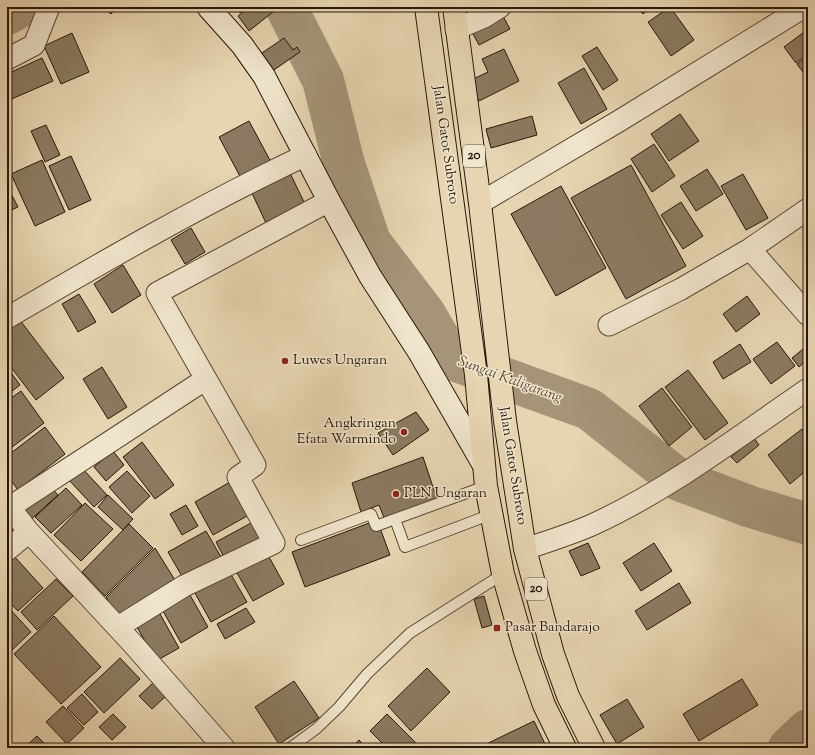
<svg xmlns="http://www.w3.org/2000/svg" width="815" height="755" viewBox="0 0 815 755" font-family="'Sorts Mill Goudy',serif">
  <rect width="100%" height="100%" fill="#e7d5b1"/>
  <filter id="stains"><feTurbulence type="fractalNoise" baseFrequency=".005" numOctaves="4"/><feColorMatrix values="0 0 0 0 .2 0 0 0 0 .09 0 0 0 0 .02 0 0 0 .5 -.17"/></filter>
  <radialGradient id="worn" r=".72"><stop offset=".6" stop-color="#630" stop-opacity="0"/><stop offset="1" stop-color="#630" stop-opacity=".3"/></radialGradient>
  <g fill="none" stroke-linecap="round" stroke-linejoin="round">
    <!-- river -->
    <path stroke="#a69479" stroke-width="42" d="M286 7 323 80 344 164 370 242 425 314 451 359 589 409 679 480 751 507 808 524
      M7 14 20 7
      M789 748 808 730"/>
  </g>
  <!-- building -->
  <path fill="#8b7a61" stroke="#27170b" d="M102 7H116L111 14Z
    M235 7H247L240 13Z
    M250 7H277L278 8 249 31 238 16Z
    M637 7H651L643 14Z
    M670 7 694 40 671 56 648 22Z
    M503 16 510 29 479 45 472 32Z
    M808 29V54L796 63 784 47Z
    M72 33 89 72 61 84 44 46Z
    M284 38 293 50 297 47 300 52 268 74 256 57Z
    M597 47 618 80 603 90 582 56Z
    M504 49 519 81 479 101 469 81 488 72 482 59Z
    M808 56V79L797 64Z
    M42 58 53 81 7 101V74Z
    M584 68 607 109 581 124 558 83Z
    M680 114 699 141 669 161 651 134Z
    M532 116 537 135 491 148 486 129Z
    M249 121 272 164 242 180 219 137Z
    M46 125 60 155 45 162 31 131Z
    M654 144 675 176 652 192 631 159Z
    M71 156 91 200 69 210 49 166Z
    M42 160 65 212 35 226 11 174Z
    M631 165 686 266 626 299 571 198Z
    M707 169 723 194 696 211 680 186Z
    M289 171 305 204 266 223 250 189Z
    M743 174 768 218 746 230 721 186Z
    M7 186 18 207 7 212Z
    M561 186 606 268 556 296 511 214Z
    M681 202 703 236 683 249 661 215Z
    M191 228 205 252 185 264 171 240Z
    M123 265 141 295 112 313 94 284Z
    M79 294 96 322 78 332 62 304Z
    M747 296 760 314 736 332 723 314Z
    M16 315 64 378 36 400 7 362V322Z
    M777 342 795 366 771 384 753 359Z
    M740 344 751 362 723 379 713 362Z
    M808 345V359L799 367 792 358Z
    M7 367 20 385 7 395Z
    M102 367 127 407 108 419 83 379Z
    M688 370 728 423 705 440 665 387Z
    M662 388 692 427 669 446 639 406Z
    M21 391 44 423 7 451V401Z
    M416 412 429 430 393 455 378 433Z
    M45 427 65 454 18 490 7 475V456Z
    M802 429 808 437V469L790 484 768 455Z
    M754 438 759 445 737 463 731 457Z
    M142 442 174 485 155 499 123 457Z
    M113 451 124 465 106 481 94 467Z
    M423 457 439 505 386 523 379 505 361 512 352 483Z
    M81 467 107 495 94 507 68 479Z
    M127 471 150 496 132 513 109 487Z
    M230 482 249 515 213 535 195 502Z
    M49 485 58 495 27 523 18 512Z
    M66 488 82 505 51 533 35 517Z
    M108 495 133 519 123 530 98 507Z
    M85 503 113 529 81 561 54 535Z
    M186 505 198 526 182 535 170 514Z
    M377 520 390 555 305 587 292 552Z
    M251 523 261 541 226 561 216 542Z
    M129 524 153 548 105 596 82 572Z
    M206 531 225 564 187 585 168 552Z
    M588 543 600 568 581 576 569 551Z
    M654 543 672 571 641 591 623 563Z
    M155 548 178 585 118 619 106 597Z
    M264 548 284 584 253 601 233 566Z
    M13 555 43 588 18 611 7 600V561Z
    M226 566 247 602 211 622 191 586Z
    M56 579 73 596 37 630 21 612Z
    M679 583 691 603 647 630 635 611Z
    M186 588 208 627 181 643 159 604Z
    M484 596 492 625 482 628 474 599Z
    M155 605 179 648 156 661 132 618Z
    M7 606 31 632 9 653 7 651Z
    M246 608 255 622 225 639 217 624Z
    M54 616 101 667 61 704 14 654Z
    M120 658 140 679 104 713 84 692Z
    M427 668 450 692 411 731 388 706Z
    M742 679 758 705 699 741 683 714Z
    M294 681 319 718 279 744 255 707Z
    M153 683 166 696 152 709 139 696Z
    M82 694 98 712 84 725 67 708Z
    M627 699 644 727 617 744 600 715Z
    M63 706 84 728 67 744 46 722Z
    M113 714 126 727 112 740 99 727Z
    M387 714 419 746 417 748H387L370 731Z
    M534 721 547 748H478Z
    M37 736 49 748H24Z
    M359 740 366 748H351Z"/>
  <g fill="none" stroke-linecap="round" stroke-linejoin="round">
    <!-- lane casing -->
    <g stroke="#574634" stroke-width="12">
      <path id="lane" d="M486 486 395 519 405 547 492 514
        M301 540 371 514 376 526 395 519
        M290 748 316 729 339 707 367 674 410 633 503 574"/>
    </g>
    <!-- street casing -->
    <g stroke="#574634" stroke-width="23">
      <path id="street" d="M456 29 484 17 500 7
        M7 59 34 45 49 7
        M480 203 619 121 804 7
        M750 249 808 315
        M7 318C106 260 203 204 306 155
        M609 325 681 289 750 249 808 209
        M7 504 29 532 133 644 224 748
        M10 507 206 379
        M525 549C549 541 572 534 594 524 670 489 739 436 808 389
        M7 550 29 532
        M118 627 184 586 274 543 238 477 255 465 157 293 329 201"/>
    </g>
    <!-- secondary casing -->
    <g stroke="#27170b" stroke-width="24">
      <path id="secondary" d="M208 7 242 45 264 76 329 201 370 276 419 352 482 462"/>
    </g>
    <!-- highway casing -->
    <g stroke="#27170b" stroke-width="24">
      <path id="highway" d="M426 7 476 375 486 486 503 574 525 651 544 705 565 748
        M454 7 480 203 505 421 525 549 553 654 568 696 594 748"/>
    </g>
    <!-- lane -->
    <use href="#lane" stroke="#efe4cc" stroke-width="10"/>
    <!-- street -->
    <use href="#street" stroke="#efe4cc" stroke-width="21"/>
    <!-- secondary -->
    <use href="#secondary" stroke="#efe4cc" stroke-width="22"/>
    <!-- highway -->
    <use href="#highway" stroke="#e7d5b1" stroke-width="22"/>
  </g>
  <!-- markers -->
  <g fill="#8f2418" stroke="#efe4cc" stroke-width="1.5">
    <circle cx="285" cy="361" r="4"/>
    <circle cx="404" cy="432" r="4"/>
    <circle cx="396" cy="494" r="4"/>
    <rect x="493" y="624" width="8" height="8" rx="2"/>
  </g>
  <g text-anchor="middle" dominant-baseline="central" stroke-width="3" stroke-linejoin="round" paint-order="stroke">
    <!-- shield labels -->
    <g fill="#efe4cc" stroke="#635445" stroke-width="1">
      <rect x="463" y="145" width="22" height="22" rx="3"/>
      <rect x="525" y="578" width="22" height="22" rx="3"/>
    </g>
    <g font-size="13" font-weight="bold" fill="#27170b">
      <text x="474" y="156">20</text>
      <text x="536" y="589">20</text>
    </g>
    <!-- street labels -->
    <g font-size="14" fill="#27170b" stroke="#efe4cc">
      <text transform="translate(445 145) rotate(82)">Jalan Gatot Subroto</text>
      <text transform="translate(512 466) rotate(81)">Jalan Gatot Subroto</text>
    </g>
    <!-- poi labels -->
    <g font-size="14" fill="#27170b" stroke="#efe4cc" text-anchor="start">
      <text x="293" y="361">Luwes Ungaran</text>
      <text x="396" y="424" text-anchor="end">Angkringan<tspan x="396" dy="16">Efata Warmindo</tspan></text>
      <text x="404" y="494">PLN Ungaran</text>
      <text x="505" y="628">Pasar Bandarajo</text>
    </g>
    <!-- water labels -->
    <g font-size="15" font-style="italic" fill="#5a4937" stroke="#efe4cc">
      <text transform="translate(510 380) rotate(20)">Sungai Kaligarang</text>
    </g>
  </g>
  <!-- margin -->
  <rect width="815" height="755" fill="none" stroke="#e7d5b1" stroke-width="24"/>
  <rect x="8" y="8" width="799" height="739" fill="none" stroke="#27170b" stroke-width="2"/>
  <rect x="12" y="12" width="791" height="731" fill="none" stroke="#27170b"/>
  <rect width="100%" height="100%" filter="url(#stains)"/>
  <rect width="100%" height="100%" fill="url(#worn)"/>
</svg>
